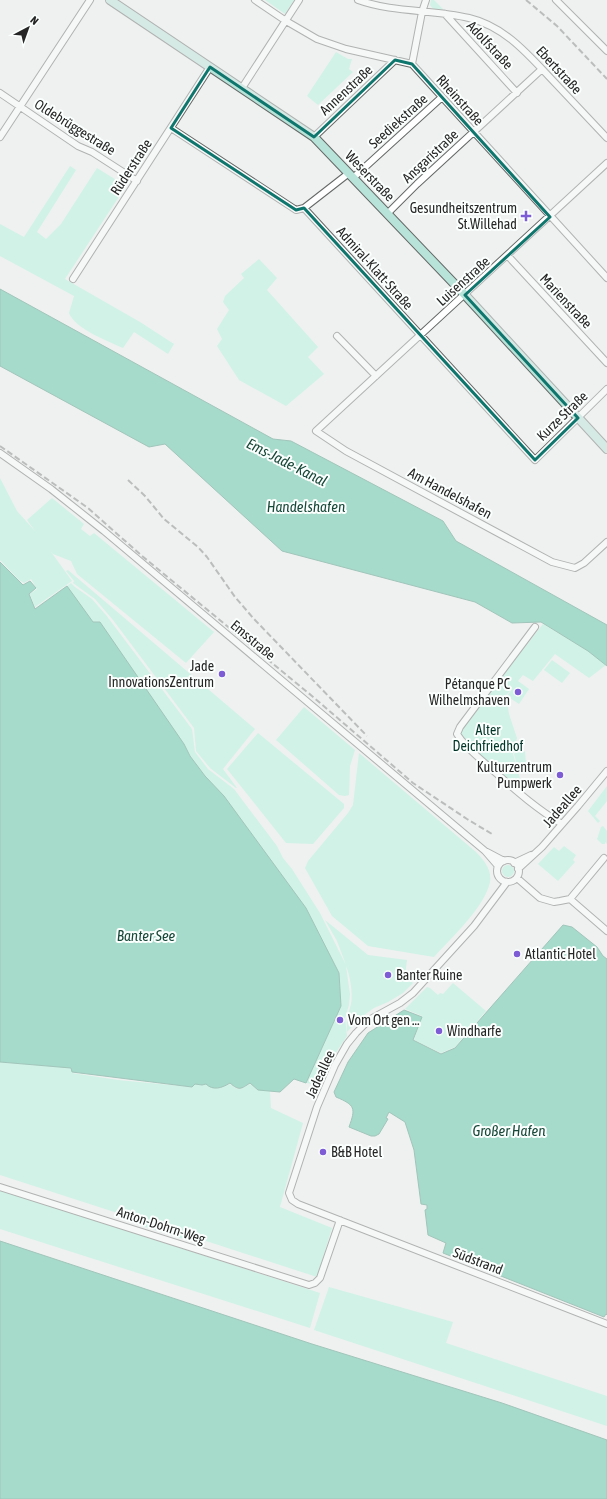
<svg xmlns="http://www.w3.org/2000/svg" width="607" height="1499" viewBox="0 0 607 1499" font-family="'Asap Condensed',sans-serif">
  <rect width="100%" height="100%" fill="#eef1f0"/>
  <!-- green -->
  <path fill="#adf4da" d="M265 0H294L285 14Z
    M431 0H434L444 10C438 10 433 10 430 5Z
    M336 52 348 59H352L349 69 353 72 318 105 307 96Z
    M70 166 76 170 37 232 46 239 61 224 97 168 126 186 65 279 140 322 174 344 168 354 134 332 123 348C108 341 75 329 69 313L74 296 0 256V224L24 237Z
    M259 259 277 278 267 290 318 347 308 357 324 374 286 406 239 380 217 346 222 339 217 329 229 310 223 302 225 296 244 278 241 274Z
    M0 478 17 511 35 531 27 520 52 498 84 524 81 529 90 536 94 533 214 632 186 663 77 574 71 561 53 554 49 549 72 581 35 607 30 594 37 589 31 579 24 583 19 580 0 560Z
    M68 570 255 729 223 769 237 788H236L210 768 196 751 194 728 113 620 95 599 73 583 74 581 66 571Z
    M71 583 75 587 92 599 106 615 192 729 195 752 208 769 234 789 277 846 283 858 292 869 320 913 346 965 337 941 325 920 368 955 407 960 405 976 413 983 403 993 388 1002 374 1008 360 1018 347 1032C346 1020 348 1015 351 1004 353 993 350 975 346 966L350 994 349 1005 345 1018 347 1036 337 1051 320 1085 306 1083 341 1006 339 973 306 908 224 796 205 776 190 756 184 744 100 622H93L67 586Z
    M543 624 588 651 606 665 589 678 555 654 533 681 523 675 518 681 529 689 519 704 507 696 513 688 506 695 509 714 517 738 513 754 521 782 518 788 465 743 459 734 462 727Z
    M552 660 570 673 562 683 544 670Z
    M304 707 355 750 350 766 349 795 345 796 339 795 276 740Z
    M258 733 344 804V808L313 844 286 843 227 769Z
    M520 746 525 752 526 764 519 772 514 754Z
    M359 753 476 852C484 860 492 870 490 882 485 907 451 938 434 957L368 946 332 916 305 868 308 861 348 813 353 805Z
    M607 786V801L595 816 600 821 598 823 588 811Z
    M603 826 607 831V844L605 842V844H602L597 839 601 827Z
    M564 846 576 855 573 860 575 862 558 881 538 864 554 847 559 851Z
    M502 871a6 6 0 1 1 12 0a6 6 0 1 1-12 0Z
    M453 983 486 1011 455 1047 441 1053 414 1040 422 1016 405 1009 427 987 430 988 438 995 440 993 443 994Z
    M0 1062 72 1068V1073L118 1080 192 1087 195 1084 202 1085 206 1084C214 1091 222 1088 230 1084 239 1092 241 1089 250 1084L258 1090 270 1091 271 1108 303 1123 280 1207 332 1228 317 1277 200 1239 190 1241 142 1226 136 1219 0 1175Z
    M0 1190 320 1293 310 1328 0 1229Z
    M329 1287 453 1322 446 1343 607 1396V1426L314 1330Z"/>
  <!-- water -->
  <path fill="#4fbf9c" stroke="#429178" d="M0 289 273 439 291 441 443 521 456 541 607 625V666L588 651 541 622 512 623 475 602 282 551 165 444 149 447 0 366Z
    M0 562 23 585 30 581 36 588 29 594 35 609 67 586 93 622H100L184 744 190 756 205 776 224 796 306 908 339 973 341 1006 306 1083 294 1079 280 1092 258 1090 250 1083C241 1089 239 1091 230 1083 222 1088 213 1091 206 1084L202 1085 195 1084 192 1087 72 1072 71 1068 0 1062Z
    M563 925 572 927 597 947 603 956 607 959V1315L606 1314 604 1317 443 1253 446 1243 428 1235 425 1210 427 1209V1205L421 1204 414 1150 405 1122 389 1112 386 1118 388 1119 379 1134 375 1136H371L349 1127C356 1108 355 1105 336 1097L334 1092 348 1062 368 1033 404 1010 422 1017 413 1040 441 1054 455 1048Z
    M0 1241 312 1344 502 1403 607 1440V1499H0Z"/>
  <g fill="none" stroke-linecap="round" stroke-linejoin="round">
    <!-- street casing -->
    <g stroke="#656867" stroke-width="8">
      <path id="street" d="M255 0 286 21 317 39 346 49 412 64 607 278
        M358 0C394 13 432 9 469 18 507 27 531 58 557 85 574 103 590 120 607 138
        M556 0 607 51
        M445 14 517 93
        M412 64 422 12 426 0
        M242 88 299 0
        M0 93 78 146 92 152 137 181
        M171 128 296 210 304 208 535 460 607 389
        M0 137 90 0
        M314 137 395 60
        M607 163 316 431 346 451 552 562 575 568 584 563 607 542
        M353 178 442 97
        M304 208 349 173
        M388 213 417 184 542 69
        M508 256 607 363
        M73 279 210 67
        M337 336 376 376
        M0 453 51 489 104 531 485 851 498 866
        M535 627 460 727 457 734C465 747 477 756 489 767 512 787 535 808 562 824
        M487 852 504 861
        M497 871a11 11 0 1 1 22 0a11 11 0 1 1-22 0Z
        M514 863 531 855
        M518 869 542 847 578 806 607 771
        M517 878 540 898 554 902 560 901 570 899 604 858
        M507 882 474 926 413 993 400 1003 369 1020 356 1033 347 1044 335 1065 317 1107 289 1193 292 1200 298 1204 607 1324
        M570 899 607 931
        M0 1187 309 1285 315 1283 320 1278 340 1220"/>
    </g>
    <!-- secondary casing -->
    <g stroke="#656867" stroke-width="10">
      <path id="secondary" d="M110 0 314 137 465 295 607 449"/>
    </g>
    <!-- street -->
    <use href="#street" stroke="#fff" stroke-width="6"/>
    <!-- secondary -->
    <use href="#secondary" stroke="#b8e3d8" stroke-width="8"/>
    <!-- rail -->
    <path stroke="#7d7f7e" stroke-width="2" stroke-dasharray="6 3" stroke-linecap="butt" d="M526 0 557 26 607 79
      M0 446 88 508 142 556 312 696 413 783 467 819 492 834
      M128 480 145 496 164 519 198 547 207 557 235 597 254 619 367 736"/>
  </g>
  <!-- marked area -->
  <path d="M0 0H607V1499H0ZM395 60 412 64 550 217 465 295 578 418 535 460 304 208 296 210 171 128 210 67 314 137Z" fill="#eef1f0" fill-opacity=".55" fill-rule="evenodd"/>
  <path fill="none" stroke="#0f766e" stroke-width="3" stroke-linejoin="round" d="M395 60 412 64 550 217 465 295 578 418 535 460 304 208 296 210 171 128 210 67 314 137Z"/>
  <!-- markers -->
  <g fill="#7d5cd6" stroke="#fbfffd" stroke-width="1.5">
    <path d="M524 210h4v4h4v4h-4v4h-4v-4h-4v-4h4z"/>
    <circle cx="222" cy="674" r="4"/>
    <circle cx="518" cy="692" r="4"/>
    <circle cx="560" cy="775" r="4"/>
    <circle cx="517" cy="954" r="4"/>
    <circle cx="388" cy="975" r="4"/>
    <circle cx="340" cy="1020" r="4"/>
    <circle cx="439" cy="1031" r="4"/>
    <circle cx="323" cy="1152" r="4"/>
  </g>
  <g text-anchor="middle" dominant-baseline="central" stroke-width="4" stroke-linejoin="round" paint-order="stroke">
    <!-- street labels -->
    <g font-size="14" fill="#252625" stroke="#fbfffd">
      <text transform="translate(490 45) rotate(47)">Adolfstraße</text>
      <text transform="translate(559 70) rotate(47)">Ebertstraße</text>
      <text transform="translate(346 90) rotate(-43)">Annenstraße</text>
      <text transform="translate(460 100) rotate(48)">Rheinstraße</text>
      <text transform="translate(398 121) rotate(-42)">Seediekstraße</text>
      <text transform="translate(75 127) rotate(32)">Oldebrüggestraße</text>
      <text transform="translate(430 156) rotate(-43)">Ansgaristraße</text>
      <text transform="translate(131 167) rotate(-57)">Rüderstraße</text>
      <text transform="translate(370 176) rotate(46)">Weserstraße</text>
      <text transform="translate(375 268) rotate(48)">Admiral-Klatt-Straße</text>
      <text transform="translate(463 281) rotate(-42)">Luisenstraße</text>
      <text transform="translate(566 301) rotate(47)">Marienstraße</text>
      <text transform="translate(562 416) rotate(-44)">Kurze Straße</text>
      <text transform="translate(450 493) rotate(28)">Am Handelshafen</text>
      <text transform="translate(253 640) rotate(40)">Emsstraße</text>
      <text transform="translate(562 806) rotate(-49)">Jadeallee</text>
      <text transform="translate(320 1074) rotate(-65)">Jadeallee</text>
      <text transform="translate(161 1225) rotate(18)">Anton-Dohrn-Weg</text>
      <text transform="translate(478 1261) rotate(21)">Südstrand</text>
    </g>
    <!-- poi labels -->
    <g font-size="14" fill="#252625" stroke="#fbfffd" text-anchor="start">
      <text x="517" y="208" text-anchor="end">Gesundheitszentrum<tspan x="517" dy="16">St.Willehad</tspan></text>
      <text x="214" y="666" text-anchor="end">Jade<tspan x="214" dy="16">InnovationsZentrum</tspan></text>
      <text x="510" y="684" text-anchor="end">Pétanque PC<tspan x="510" dy="16">Wilhelmshaven</tspan></text>
      <text x="552" y="767" text-anchor="end">Kulturzentrum<tspan x="552" dy="16">Pumpwerk</tspan></text>
      <text x="525" y="954">Atlantic Hotel</text>
      <text x="396" y="975">Banter Ruine</text>
      <text x="348" y="1020">Vom Ort gen ...</text>
      <text x="447" y="1031">Windharfe</text>
      <text x="331" y="1152">B&amp;B Hotel</text>
    </g>
    <!-- park labels -->
    <g font-size="14" fill="#003426" stroke="#fbfffd">
      <text x="488" y="730">Alter<tspan x="488" dy="16">Deichfriedhof</tspan></text>
    </g>
    <!-- water labels -->
    <g font-size="15" font-style="italic" fill="#174738" stroke="#fbfffd">
      <text transform="translate(287 462) rotate(27)">Ems-Jade-Kanal</text>
      <text x="306" y="506">Handelshafen</text>
      <text x="146" y="935">Banter See</text>
      <text x="509" y="1130">Großer Hafen</text>
    </g>
  </g>
  <!-- north arrow -->
  <g transform="translate(28 28) rotate(41)" stroke="#fbfffd" stroke-width="3" paint-order="stroke">
  <path d="M0-3L7 15L0 10L-7 15Z" fill="#252625"/>
  <text y="-6" font-size="11" font-weight="bold" text-anchor="middle" fill="#252625">N</text>
  </g>
</svg>
